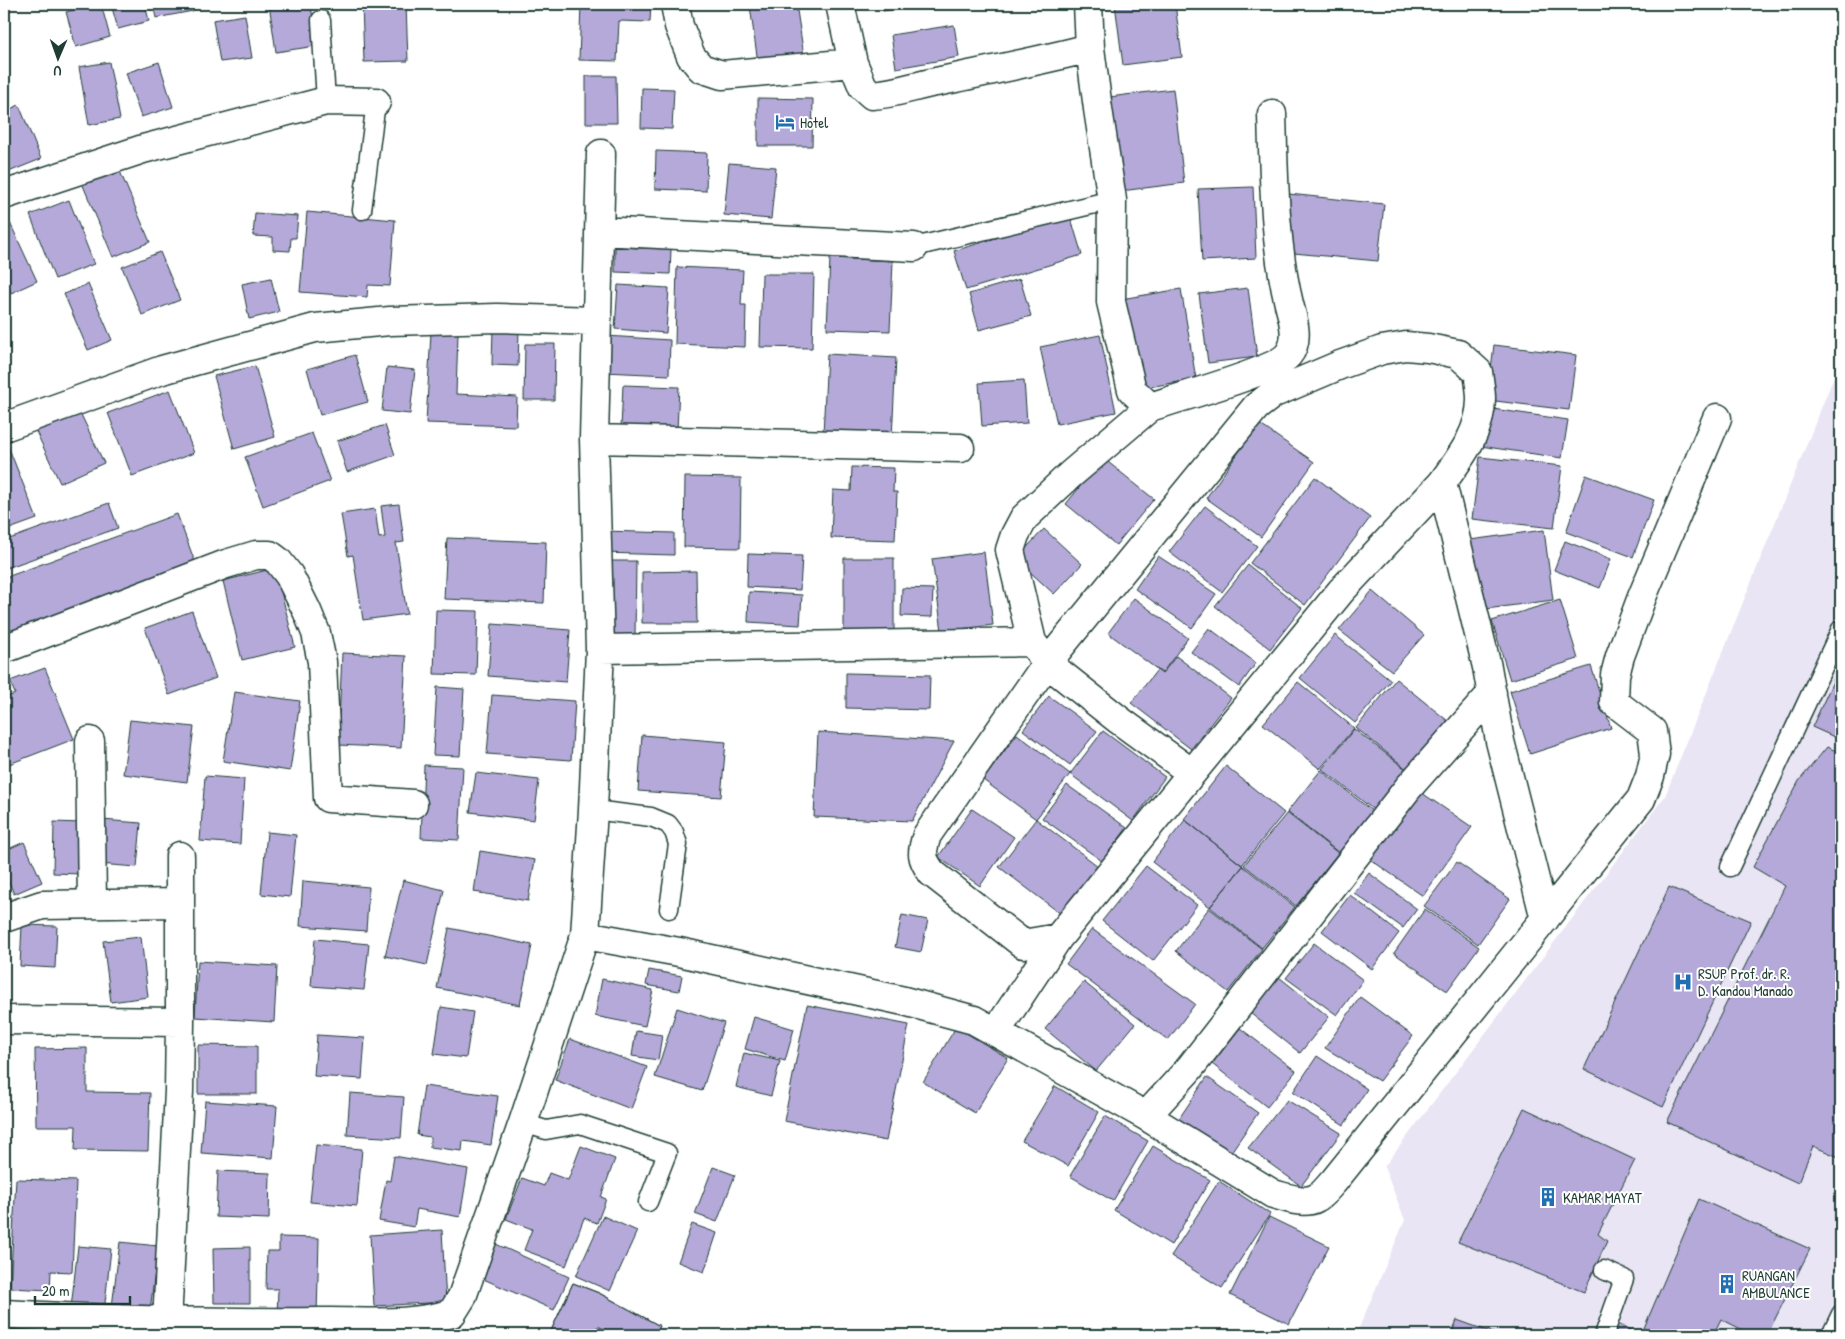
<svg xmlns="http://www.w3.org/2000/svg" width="1845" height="1339" viewBox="0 0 1845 1339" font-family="'Patrick Hand',sans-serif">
  <rect width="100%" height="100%" fill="#fff"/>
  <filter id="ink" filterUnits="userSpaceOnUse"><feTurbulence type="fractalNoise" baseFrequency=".02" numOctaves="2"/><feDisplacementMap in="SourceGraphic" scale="10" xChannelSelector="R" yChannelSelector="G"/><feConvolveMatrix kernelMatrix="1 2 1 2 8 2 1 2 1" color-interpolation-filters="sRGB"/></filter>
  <g filter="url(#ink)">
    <!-- built -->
    <path fill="#e9e5f4" d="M1841 359V1335H1356L1405 1220 1384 1167 1665 796Z"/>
    <!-- building -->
    <path fill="#b5a9da" stroke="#1f3d34" d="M96 4H101L110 37 76 47 66 12Z
      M111 4H145L149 21 118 29Z
      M153 4H191L193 11 156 18Z
      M269 4H311L316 46 276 52Z
      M362 4H406L408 61 364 62Z
      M581 4H651L650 22 619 21 617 61 579 60Z
      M763 4H796L804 56 758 63 750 6Z
      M882 4H927L883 11Z
      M1115 4H1175L1182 57 1123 65Z
      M245 15 252 58 220 62 213 20Z
      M954 25 959 57 896 68 891 35Z
      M109 62 120 119 89 125 79 67Z
      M159 62 173 107 141 117 126 73Z
      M586 76H616L617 123H586Z
      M642 88 674 89 672 129 641 128Z
      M1173 89 1184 183 1113 192 1101 98Z
      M758 98 813 99 812 146H758Z
      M19 105 41 159 6 173 4 167V112Z
      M656 151 707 153 706 191 655 189Z
      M729 163 776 167 771 219 724 215Z
      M119 169 150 242 113 257 82 183Z
      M1253 187 1256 258 1202 261 1198 189Z
      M1289 194 1384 204 1378 261 1283 252Z
      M69 200 94 264 55 279 30 215Z
      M4 210 37 281 11 293 4 278Z
      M307 212 395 220 390 286 368 285 367 297 300 292Z
      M255 213 298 216 296 238H291L290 251 273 250V237L253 236Z
      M1070 215 1082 255 966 290 954 251Z
      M615 247 671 249 670 274 615 272Z
      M160 252 180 300 142 315 122 267Z
      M830 258 893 261 890 331 827 329Z
      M677 267 743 270 741 305H746L745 347 675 344Z
      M762 274H814L812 348 760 347Z
      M271 278 279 312 249 319 242 284Z
      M1020 279 1031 316 979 330 969 294Z
      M88 284 112 340 88 350 64 294Z
      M618 285 669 288 666 333 615 329Z
      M1248 288 1257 357 1208 363 1199 294Z
      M1181 289 1196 379 1137 389 1121 299Z
      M493 328 519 329 518 366 492 365Z
      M431 332 458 333 456 394 517 397 516 426 426 423Z
      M1100 335 1116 412 1057 424 1040 347Z
      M606 336 670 340 669 375 604 372Z
      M525 344H555L554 400H524Z
      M1494 345 1576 355 1569 410 1487 400Z
      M827 354 896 358 892 438 823 434Z
      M355 355 368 402 320 415 307 369Z
      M255 366 275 437 234 449 214 376Z
      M387 367 415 370 410 414 382 411Z
      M1024 380 1027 423 982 426 979 383Z
      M623 385 679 387 677 430 621 428Z
      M170 390 194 453 132 476 108 413Z
      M76 404 104 463 60 483 33 425Z
      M1486 408 1568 420 1562 458 1480 446Z
      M1259 424 1314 462 1261 537 1206 498Z
      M385 425 395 455 347 472 337 441Z
      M312 433 330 481 263 506 245 457Z
      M6 441 37 519 4 531V442Z
      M1480 457 1562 466 1554 528 1472 519Z
      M1103 458 1154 499 1116 545 1066 504Z
      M852 467 894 468 893 492H897L895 540 831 538 833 490 851 491Z
      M1586 475 1654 500 1633 557 1566 532Z
      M685 477 741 478 740 548 684 547Z
      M1315 477 1370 518 1305 605 1250 563Z
      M109 503 118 528 4 569V541Z
      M399 504 404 542 396 543 407 614 363 620 353 555 348 556 341 514 375 509 379 538 385 537 381 506Z
      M1205 506 1257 546 1222 592 1169 552Z
      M177 514 198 570 4 639V578Z
      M1044 529 1082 564 1054 594 1016 559Z
      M1544 530 1553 600 1479 610 1470 540Z
      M603 531 674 533V555L602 553Z
      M447 538 546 542 544 603 444 599Z
      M1565 541 1611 559 1600 588 1554 570Z
      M984 552 993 625 942 631 932 559Z
      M748 554 802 556 800 590 747 587Z
      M1158 556 1216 594 1192 628 1135 589Z
      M844 558H894V637L844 638Z
      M604 561H636L635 636 602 635Z
      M1248 565 1302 608 1270 649 1215 606Z
      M275 568 295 647 242 660 223 581Z
      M696 571 697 623H642V572Z
      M902 588 933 589 932 617 901 616Z
      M1372 591 1424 635 1392 671 1339 630Z
      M749 592 802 595 800 625 748 622Z
      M1134 598 1188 638 1162 673 1108 633Z
      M1560 600 1578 659 1510 680 1492 621Z
      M436 610 478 611 476 675 434 674Z
      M192 611 216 678 169 695 145 628Z
      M492 624 570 630 566 682 488 676Z
      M1209 628 1256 663 1239 687 1191 652Z
      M1335 635 1391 680 1355 723 1300 678Z
      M342 653 406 656 401 748 338 745Z
      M1176 656 1231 698 1191 749 1131 703 1157 670 1162 674Z
      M1841 664V740L1812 727Z
      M1591 666 1611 728 1530 754 1510 691Z
      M45 668 74 739 4 766V698L15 694 10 681Z
      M846 673 930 675 929 710 846 708Z
      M1396 679 1448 721 1408 770 1356 728Z
      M1298 682 1354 728 1320 769 1263 724Z
      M437 687 464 689 460 756 433 755Z
      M234 692 300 701 290 771 223 761Z
      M492 695 575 701 571 760 487 754Z
      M1049 696 1097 731 1070 765 1023 730Z
      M130 720 194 727 187 782 123 774Z
      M1354 729 1407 770 1375 811 1322 769Z
      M1103 731 1165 777 1133 821 1070 774Z
      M818 732 954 741 912 821 814 817Z
      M1017 734 1070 774 1036 819 983 780Z
      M642 735 726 742 721 797 638 791Z
      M1827 747 1841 753V1158L1813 1146 1798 1183 1667 1122 1785 886 1753 867 1799 781Z
      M424 765 463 767 459 840 421 838Z
      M1226 766 1284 813 1242 865 1184 819Z
      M1321 770 1372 811 1339 853 1287 812Z
      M476 773 539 780 534 820 470 812Z
      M205 776 244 779 240 844 200 841Z
      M1067 785 1127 828 1102 861 1042 818Z
      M1419 791 1472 827 1423 896 1371 860Z
      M972 809 1014 837 980 886 938 857Z
      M1287 813 1338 853 1296 906 1244 865Z
      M1036 819 1098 866 1061 914 999 867Z
      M102 820 141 823 137 867 98 864Z
      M1185 820 1243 866 1210 907 1152 862Z
      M54 822 82 823 81 874 53 873Z
      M267 832 296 835 290 897 261 894Z
      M24 842 42 882 14 894 4 870V851Z
      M480 851 535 860 528 901 474 892Z
      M1457 862 1510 899 1478 944 1424 906Z
      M1146 866 1197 905 1153 961 1102 921Z
      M1243 866 1295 907 1262 948 1210 907Z
      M1369 873 1417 909 1403 928 1354 893Z
      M403 880 444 890 427 965 385 956Z
      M303 881 369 887 366 931 300 926Z
      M1669 887 1751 921 1663 1107 1584 1069Z
      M1350 895 1399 933 1372 969 1322 931Z
      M1209 908 1262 949 1228 992 1176 951Z
      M1425 909 1479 947 1447 991 1394 953Z
      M902 915 928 920 921 952 895 947Z
      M22 925 57 926 55 968 20 966Z
      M449 928 532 945 520 1005 437 988Z
      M1092 929 1195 1004 1168 1040 1066 964Z
      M141 937 148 997 111 1002 103 941Z
      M315 939 369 944 364 990 311 986Z
      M1314 943 1363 980 1337 1015 1286 978Z
      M198 961 277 966 274 1022 195 1017Z
      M649 970 682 976 679 991 646 985Z
      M1279 977 1329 1017 1300 1053 1250 1013Z
      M602 979 653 990 645 1026 595 1016Z
      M1084 982 1135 1024 1096 1071 1045 1029Z
      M1360 997 1413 1036 1379 1081 1325 1048Z
      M807 1005 909 1025 886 1141 784 1121Z
      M441 1007 473 1012 466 1058 434 1054Z
      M677 1008 724 1023 702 1091 655 1077Z
      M754 1017 794 1029 785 1061 745 1049Z
      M956 1027 1008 1058 975 1113 923 1082Z
      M1240 1028 1296 1071 1267 1107 1212 1064Z
      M636 1031 662 1035 658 1060 632 1056Z
      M317 1035 365 1038 362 1079 314 1076Z
      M570 1039 647 1067 631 1109 555 1080Z
      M198 1045 257 1046V1094H198Z
      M87 1048V1092L150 1093 148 1151 75 1150 76 1126H36L35 1049Z
      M744 1053 780 1061 771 1096 736 1087Z
      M1317 1056 1367 1089 1344 1125 1293 1092Z
      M1207 1077 1258 1113 1229 1155 1178 1120Z
      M424 1086 498 1096 491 1145 463 1141 462 1151 430 1147V1137L417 1135Z
      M1055 1086 1099 1112 1068 1166 1022 1141Z
      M350 1093 404 1097 401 1138 347 1135Z
      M1287 1100 1341 1133 1301 1186 1248 1148Z
      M205 1101 277 1106 273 1158 201 1153Z
      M1524 1108 1635 1160 1598 1234 1607 1241 1584 1292 1458 1242Z
      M1105 1116 1148 1141 1113 1201 1070 1176Z
      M316 1145 362 1149 357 1206 310 1202Z
      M581 1146 615 1159 601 1197 606 1199 597 1223 584 1218 566 1266 524 1250 532 1229 506 1219 522 1178 544 1186 549 1173 568 1180Z
      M1153 1146 1210 1180 1171 1245 1114 1210Z
      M394 1156 468 1169 460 1217 417 1209 414 1227 379 1221 386 1180 390 1181Z
      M713 1167 735 1175 717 1222 695 1214Z
      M218 1171 270 1173 269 1219 216 1217Z
      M16 1179 76 1181 72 1272 51 1271 50 1290 10 1288Z
      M1219 1181 1270 1214 1222 1288 1171 1256Z
      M1699 1199 1810 1249 1767 1335H1753L1721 1319 1713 1335H1613L1618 1324 1641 1335Z
      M603 1216 637 1231 610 1291 576 1276Z
      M1269 1217 1329 1246 1289 1324 1230 1295Z
      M692 1224 717 1233 704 1272 678 1262Z
      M442 1230 446 1302 374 1306 370 1235Z
      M279 1237 319 1238 317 1316 277 1315 278 1289H266L267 1251H279Z
      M487 1240 569 1277 554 1310 472 1274Z
      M120 1242 158 1246 149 1319 111 1315Z
      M78 1246 111 1249 104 1312 71 1308Z
      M250 1247V1303H214L213 1248Z
      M573 1283 599 1293 660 1326 655 1335H615L598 1326 594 1335H549Z
      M573 1283 599 1293 660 1326 655 1335H549Z
      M1457 1320 1499 1335H1451Z"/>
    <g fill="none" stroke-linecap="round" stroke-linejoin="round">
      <!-- service casing -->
      <g stroke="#1f3d34" stroke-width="21">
        <path id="service" d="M321 20 326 101
          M362 210 376 102
          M914 247 1112 200
          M593 810 651 817 668 824 674 832 678 844 669 909
          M1730 867 1841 629
          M523 1123 546 1130 580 1124 667 1153 648 1202
          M1604 1335 1624 1279 1604 1270
          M1831 1335 1841 1314"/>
      </g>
      <!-- minor casing -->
      <g stroke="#1f3d34" stroke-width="31">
        <path id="minor" d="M675 4 679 26 691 56 701 68 722 75 853 63
          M840 4 853 63 863 87 872 95C894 94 914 86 936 82 988 71 1039 61 1090 48
          M1088 4 1090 48 1098 109 1112 200 1111 302 1132 390 1150 407 1070 475 1024 518 1015 535 1010 550 1032 642 1047 663 1119 720 1192 773
          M4 195 143 149 326 101 376 102
          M600 231 914 247
          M1150 407C1176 398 1274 372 1288 355 1300 341 1293 319 1289 304 1274 242 1274 178 1272 114
          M4 427 162 370 315 328 390 321 497 318 597 321
          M594 439 960 448
          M4 649 226 564 256 555H270L278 561 289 575 307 611 316 633 322 662 328 798 413 804
          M600 649 1032 642
          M90 741 92 904
          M4 918 42 905 179 903
          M585 935 593 810 600 649 594 439 601 154
          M1058 938 1023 944 932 873C921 858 921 853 927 835L1047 663 1256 407 1274 393 1340 365 1382 350 1406 346 1428 348 1458 354 1478 372C1479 380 1481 390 1481 399 1481 432 1460 458 1442 483L1487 667 1500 741 1545 919
          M4 1020 180 1022V856
          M996 1032 1058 938 1192 773 1341 591 1442 483
          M1146 1116 1189 1069 1408 788 1492 693
          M4 1314C109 1320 214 1323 320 1322 363 1321 411 1327 452 1313L462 1297 523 1123 585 935 679 952 904 1001 974 1020 1146 1116 1273 1194C1285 1197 1304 1205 1316 1198 1323 1195 1329 1186 1334 1181L1641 799 1650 776 1655 754 1652 731 1614 702 1615 675 1620 656 1642 597 1717 418
          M167 1322 179 1091 180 1022"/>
      </g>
      <!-- service -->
      <use href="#service" stroke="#fff" stroke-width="18"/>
      <!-- minor -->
      <use href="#minor" stroke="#fff" stroke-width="28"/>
    </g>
  </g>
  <!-- icons -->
  <defs>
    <g id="hotel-bare" transform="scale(1.5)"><path d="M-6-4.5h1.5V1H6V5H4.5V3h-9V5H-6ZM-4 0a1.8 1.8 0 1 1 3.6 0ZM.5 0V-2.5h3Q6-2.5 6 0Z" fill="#1f6fb2" stroke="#fff" stroke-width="2.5" paint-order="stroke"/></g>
    <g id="hospital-bare" transform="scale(1.5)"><path d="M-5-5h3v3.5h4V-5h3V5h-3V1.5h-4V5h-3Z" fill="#1f6fb2" stroke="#fff" stroke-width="2.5" paint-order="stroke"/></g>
    <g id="building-bare" transform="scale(1.5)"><path d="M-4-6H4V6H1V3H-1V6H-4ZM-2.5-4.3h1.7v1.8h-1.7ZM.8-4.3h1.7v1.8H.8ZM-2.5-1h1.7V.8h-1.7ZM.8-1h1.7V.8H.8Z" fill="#1f6fb2" stroke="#fff" stroke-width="2.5" paint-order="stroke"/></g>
  </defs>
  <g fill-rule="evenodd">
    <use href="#hotel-bare" x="785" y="122"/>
    <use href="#hospital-bare" x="1683" y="982"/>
    <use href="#building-bare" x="1548" y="1197"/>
    <use href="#building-bare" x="1727" y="1284"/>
  </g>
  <g text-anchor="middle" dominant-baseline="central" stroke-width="4" stroke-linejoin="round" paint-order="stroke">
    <!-- poi labels -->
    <g font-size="15" fill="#1f3d34" stroke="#fff" text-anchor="start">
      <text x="800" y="122">Hotel</text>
      <text x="1698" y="973">RSUP Prof. dr. R.<tspan x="1698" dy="17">D. Kandou Manado</tspan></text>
      <text x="1563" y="1197">KAMAR MAYAT</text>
      <text x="1742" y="1275">RUANGAN<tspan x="1742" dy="17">AMBULANCE</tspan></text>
    </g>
  </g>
  <!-- margin -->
  <rect width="1845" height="1339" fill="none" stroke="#fff" stroke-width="20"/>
  <rect x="10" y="10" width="1825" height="1319" fill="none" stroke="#1f3d34" stroke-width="2" filter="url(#ink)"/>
  <!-- north arrow -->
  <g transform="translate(58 58) rotate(182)" stroke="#ffffff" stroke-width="4" paint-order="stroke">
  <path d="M0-4L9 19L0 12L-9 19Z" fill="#1f3d34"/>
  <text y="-8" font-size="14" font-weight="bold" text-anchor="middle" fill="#1f3d34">U</text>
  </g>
  <!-- scale -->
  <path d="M35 1296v8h95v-8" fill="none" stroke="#1f3d34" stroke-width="2.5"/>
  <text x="42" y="1296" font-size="15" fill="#1f3d34" stroke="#ffffff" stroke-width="4" paint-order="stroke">20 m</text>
</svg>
